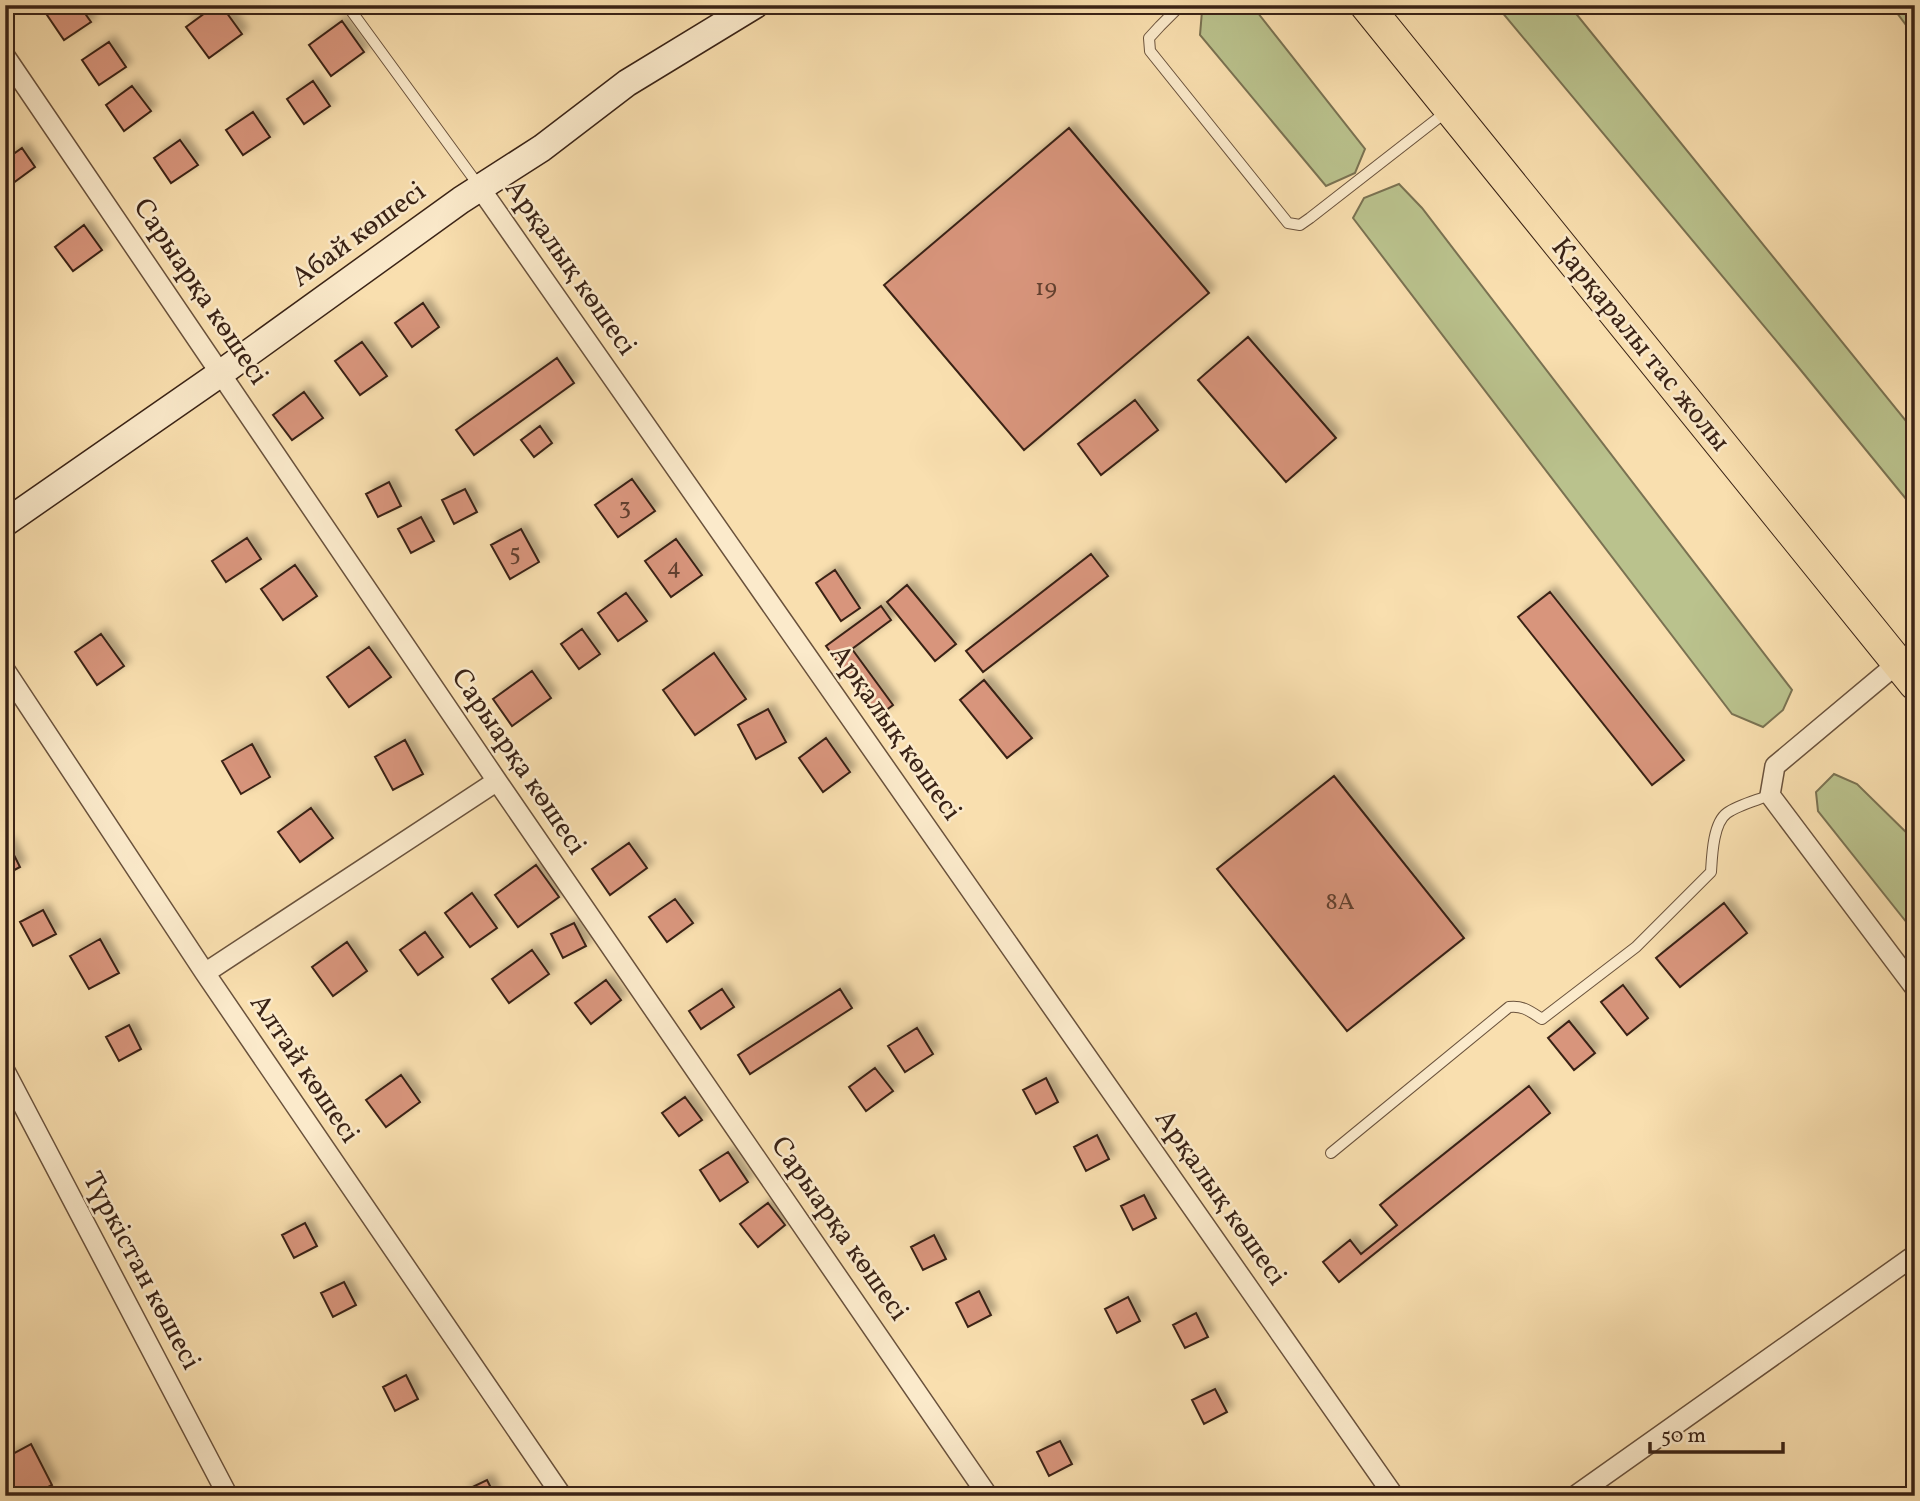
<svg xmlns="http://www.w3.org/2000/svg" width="1920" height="1501" viewBox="0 0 1920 1501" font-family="Vollkorn,serif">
  <defs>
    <filter id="shadow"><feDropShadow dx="6" dy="-6" stdDeviation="3.5" flood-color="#0004"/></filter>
  </defs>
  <rect width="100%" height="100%" fill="#f9dfaf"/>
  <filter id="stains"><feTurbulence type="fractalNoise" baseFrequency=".00286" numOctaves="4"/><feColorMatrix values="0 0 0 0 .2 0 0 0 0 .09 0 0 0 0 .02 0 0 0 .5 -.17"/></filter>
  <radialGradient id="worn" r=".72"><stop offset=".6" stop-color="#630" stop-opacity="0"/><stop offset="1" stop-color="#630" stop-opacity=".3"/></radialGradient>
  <!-- green -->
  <path fill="#bac28d" stroke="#7a7252" stroke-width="2" d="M1209 5H1252L1254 8 1365 149 1355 173 1326 186 1200 35 1202 11Z
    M1496 5H1569L1915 432V510L1799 368Z
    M1891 5H1915V37Z
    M1399 184 1422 208 1792 690 1783 710 1763 727 1732 714 1353 218 1364 198Z
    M1834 774 1857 784 1915 841V933L1818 811 1816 792Z"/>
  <!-- building -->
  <path fill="#d8957b" stroke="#3a2316" stroke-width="2" filter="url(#shadow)" d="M62 5H79L91 22 64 40 47 15Z
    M216 5H221L242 34 209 58 186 27Z
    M342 21 364 52 331 76 309 45Z
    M109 42 126 67 99 85 82 60Z
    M313 81 330 106 304 124 287 99Z
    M132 86 151 111 124 131 106 105Z
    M253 112 270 137 243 155 226 130Z
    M1069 128 1209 293 1024 450 884 285Z
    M180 140 198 165 171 183 154 158Z
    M22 148 35 167 5 189V160Z
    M84 225 102 250 73 271 55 247Z
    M423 303 439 327 412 347 395 323Z
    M1248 337 1336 438 1286 482 1198 380Z
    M362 342 387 376 360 395 335 361Z
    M557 358 574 383 474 455 456 430Z
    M304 392 323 418 292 440 273 415Z
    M1135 400 1158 430 1101 475 1078 444Z
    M540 426 552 443 534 457 521 440Z
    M632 479 655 511 618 537 595 505Z
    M389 482 401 506 378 517 366 494Z
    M465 489 477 512 454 524 442 500Z
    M421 517 434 541 411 553 398 529Z
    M521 529 539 562 510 579 491 545Z
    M247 538 261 559 226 582 212 561Z
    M676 539 702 575 671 597 645 561Z
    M1091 554 1108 576 983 672 966 651Z
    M295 565 317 596 283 620 261 589Z
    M835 570 860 608 841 621 816 583Z
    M907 585 956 644 935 661 887 602Z
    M1550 592 1684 760 1652 785 1518 617Z
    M626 593 647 621 618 641 598 613Z
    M881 606 891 620 852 649 893 705 877 717 826 646Z
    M582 629 600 654 579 669 561 644Z
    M101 634 124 666 97 685 75 652Z
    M369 647 391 677 349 707 327 677Z
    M714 653 746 699 695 735 663 690Z
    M532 671 551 698 512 726 493 699Z
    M984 680 1032 738 1007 758 960 700Z
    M768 709 786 742 756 759 738 725Z
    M826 738 850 772 823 792 799 758Z
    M405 740 423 774 393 790 375 757Z
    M252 744 270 777 241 794 222 761Z
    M1334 776 1464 938 1347 1031 1217 869Z
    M311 808 333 838 300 862 278 832Z
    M8 843 20 867 5 875V845Z
    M629 843 647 868 610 895 592 869Z
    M536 865 559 897 518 927 495 895Z
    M472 893 497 928 470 947 445 913Z
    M675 899 693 923 667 942 649 917Z
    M1724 903 1747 933 1680 987 1656 958Z
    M43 910 56 934 33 946 20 922Z
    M574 923 586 946 563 958 551 934Z
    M425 932 443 957 418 975 400 950Z
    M100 939 119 973 89 989 70 956Z
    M347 942 367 971 333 996 312 967Z
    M532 950 549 974 509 1003 492 979Z
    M606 980 621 1000 591 1024 575 1003Z
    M1623 985 1648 1018 1627 1035 1601 1002Z
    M722 989 734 1007 701 1029 689 1011Z
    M840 989 852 1008 750 1074 738 1055Z
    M1569 1021 1595 1053 1574 1070 1548 1038Z
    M129 1025 141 1049 119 1061 106 1037Z
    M917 1028 933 1054 905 1072 888 1046Z
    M875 1068 893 1091 866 1111 849 1087Z
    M401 1075 420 1102 386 1127 366 1100Z
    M1046 1078 1058 1102 1036 1114 1023 1090Z
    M1529 1086 1550 1113 1339 1282 1323 1262 1350 1240 1361 1254 1397 1225 1380 1205Z
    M685 1097 702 1120 679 1136 662 1113Z
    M1097 1135 1109 1159 1086 1171 1074 1147Z
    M728 1152 748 1182 720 1201 700 1170Z
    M1144 1195 1156 1218 1133 1230 1121 1206Z
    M768 1203 785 1225 758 1247 740 1224Z
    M305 1223 317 1246 294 1258 282 1235Z
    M934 1235 946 1259 923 1270 911 1247Z
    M344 1282 356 1305 333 1317 321 1293Z
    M979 1291 991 1315 968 1327 956 1303Z
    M1128 1297 1140 1321 1117 1333 1105 1309Z
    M1196 1313 1208 1337 1185 1348 1173 1325Z
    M406 1375 418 1399 395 1411 383 1387Z
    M1215 1389 1227 1412 1204 1424 1192 1400Z
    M1060 1441 1072 1464 1049 1476 1037 1452Z
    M31 1444 52 1485 31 1496H15L5 1477V1458Z
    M487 1480 495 1496H466L464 1491Z"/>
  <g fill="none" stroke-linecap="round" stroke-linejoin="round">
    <!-- service casing -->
    <g stroke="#6a523c" stroke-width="12">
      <path id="service" d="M347 5 479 186
        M1108 5 1110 9
        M1181 5 1160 26 1149 38 1150 51 1288 223 1300 225 1310 218 1446 112
        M1331 1153 1509 1007C1523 1005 1531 1012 1542 1019L1636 947 1711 872C1712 856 1713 823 1727 813 1738 805 1758 800 1770 795"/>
    </g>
    <!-- minor casing -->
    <g stroke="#6a523c" stroke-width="22">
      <path id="minor" d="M5 56 497 781 988 1496
        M480 188 1394 1496
        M1898 663 1775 766 1770 795 1915 988
        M5 670 205 973 562 1496
        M205 973 497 781
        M5 1071 228 1496
        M1575 1496 1915 1255"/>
    </g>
    <!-- secondary casing -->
    <g stroke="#3a2316" stroke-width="29">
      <path id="secondary" d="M5 523 221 373 461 200 542 148 627 83 755 5"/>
    </g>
    <!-- trunk casing -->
    <g stroke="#3a2316" stroke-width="34">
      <path id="trunk" d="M1366 5 1915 684"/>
    </g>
    <!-- service -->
    <use href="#service" stroke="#fbeacb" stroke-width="10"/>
    <!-- minor -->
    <use href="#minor" stroke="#fbeacb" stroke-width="19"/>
    <!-- secondary -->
    <use href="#secondary" stroke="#fbeacb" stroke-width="26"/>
    <!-- trunk -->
    <use href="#trunk" stroke="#f9dfaf" stroke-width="32"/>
  </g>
  <g text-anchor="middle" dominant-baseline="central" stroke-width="5" stroke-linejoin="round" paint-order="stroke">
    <!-- number labels -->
    <g font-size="24" fill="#62402f">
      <text x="1046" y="289">19</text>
      <text x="625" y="508">3</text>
      <text x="515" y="554">5</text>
      <text x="674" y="568">4</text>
      <text x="1340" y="903">8А</text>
    </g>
    <!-- street labels -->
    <g font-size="28" fill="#3a2316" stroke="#fbeacb">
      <text transform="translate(359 235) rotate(-36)">Абай көшесі</text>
      <text transform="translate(570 268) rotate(55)">Арқалық көшесі</text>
      <text transform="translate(200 292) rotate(56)">Сарыарқа көшесі</text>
      <text transform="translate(1640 345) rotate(51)">Қарқаралы тас жолы</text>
      <text transform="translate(895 733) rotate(55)">Арқалық көшесі</text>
      <text transform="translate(518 762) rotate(56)">Сарыарқа көшесі</text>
      <text transform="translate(304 1069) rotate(56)">Алтай көшесі</text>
      <text transform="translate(1220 1198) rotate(55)">Арқалық көшесі</text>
      <text transform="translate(839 1229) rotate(55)">Сарыарқа көшесі</text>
      <text transform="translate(141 1271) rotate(62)">Түркістан көшесі</text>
    </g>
  </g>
  <!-- margin -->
  <rect width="1920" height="1501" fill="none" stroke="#f9dfaf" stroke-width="28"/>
  <rect x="7" y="7" width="1906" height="1487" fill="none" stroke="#3a2316" stroke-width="3.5"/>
  <rect x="14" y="14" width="1892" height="1473" fill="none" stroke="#3a2316" stroke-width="2"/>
  <!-- scale -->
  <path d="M1650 1442v10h133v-10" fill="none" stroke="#3a2316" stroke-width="3.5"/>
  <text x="1661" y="1442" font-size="21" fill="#3a2316" stroke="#fbeacb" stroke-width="5" paint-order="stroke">50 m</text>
  <rect width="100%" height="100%" filter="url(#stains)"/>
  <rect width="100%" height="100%" fill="url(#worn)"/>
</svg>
